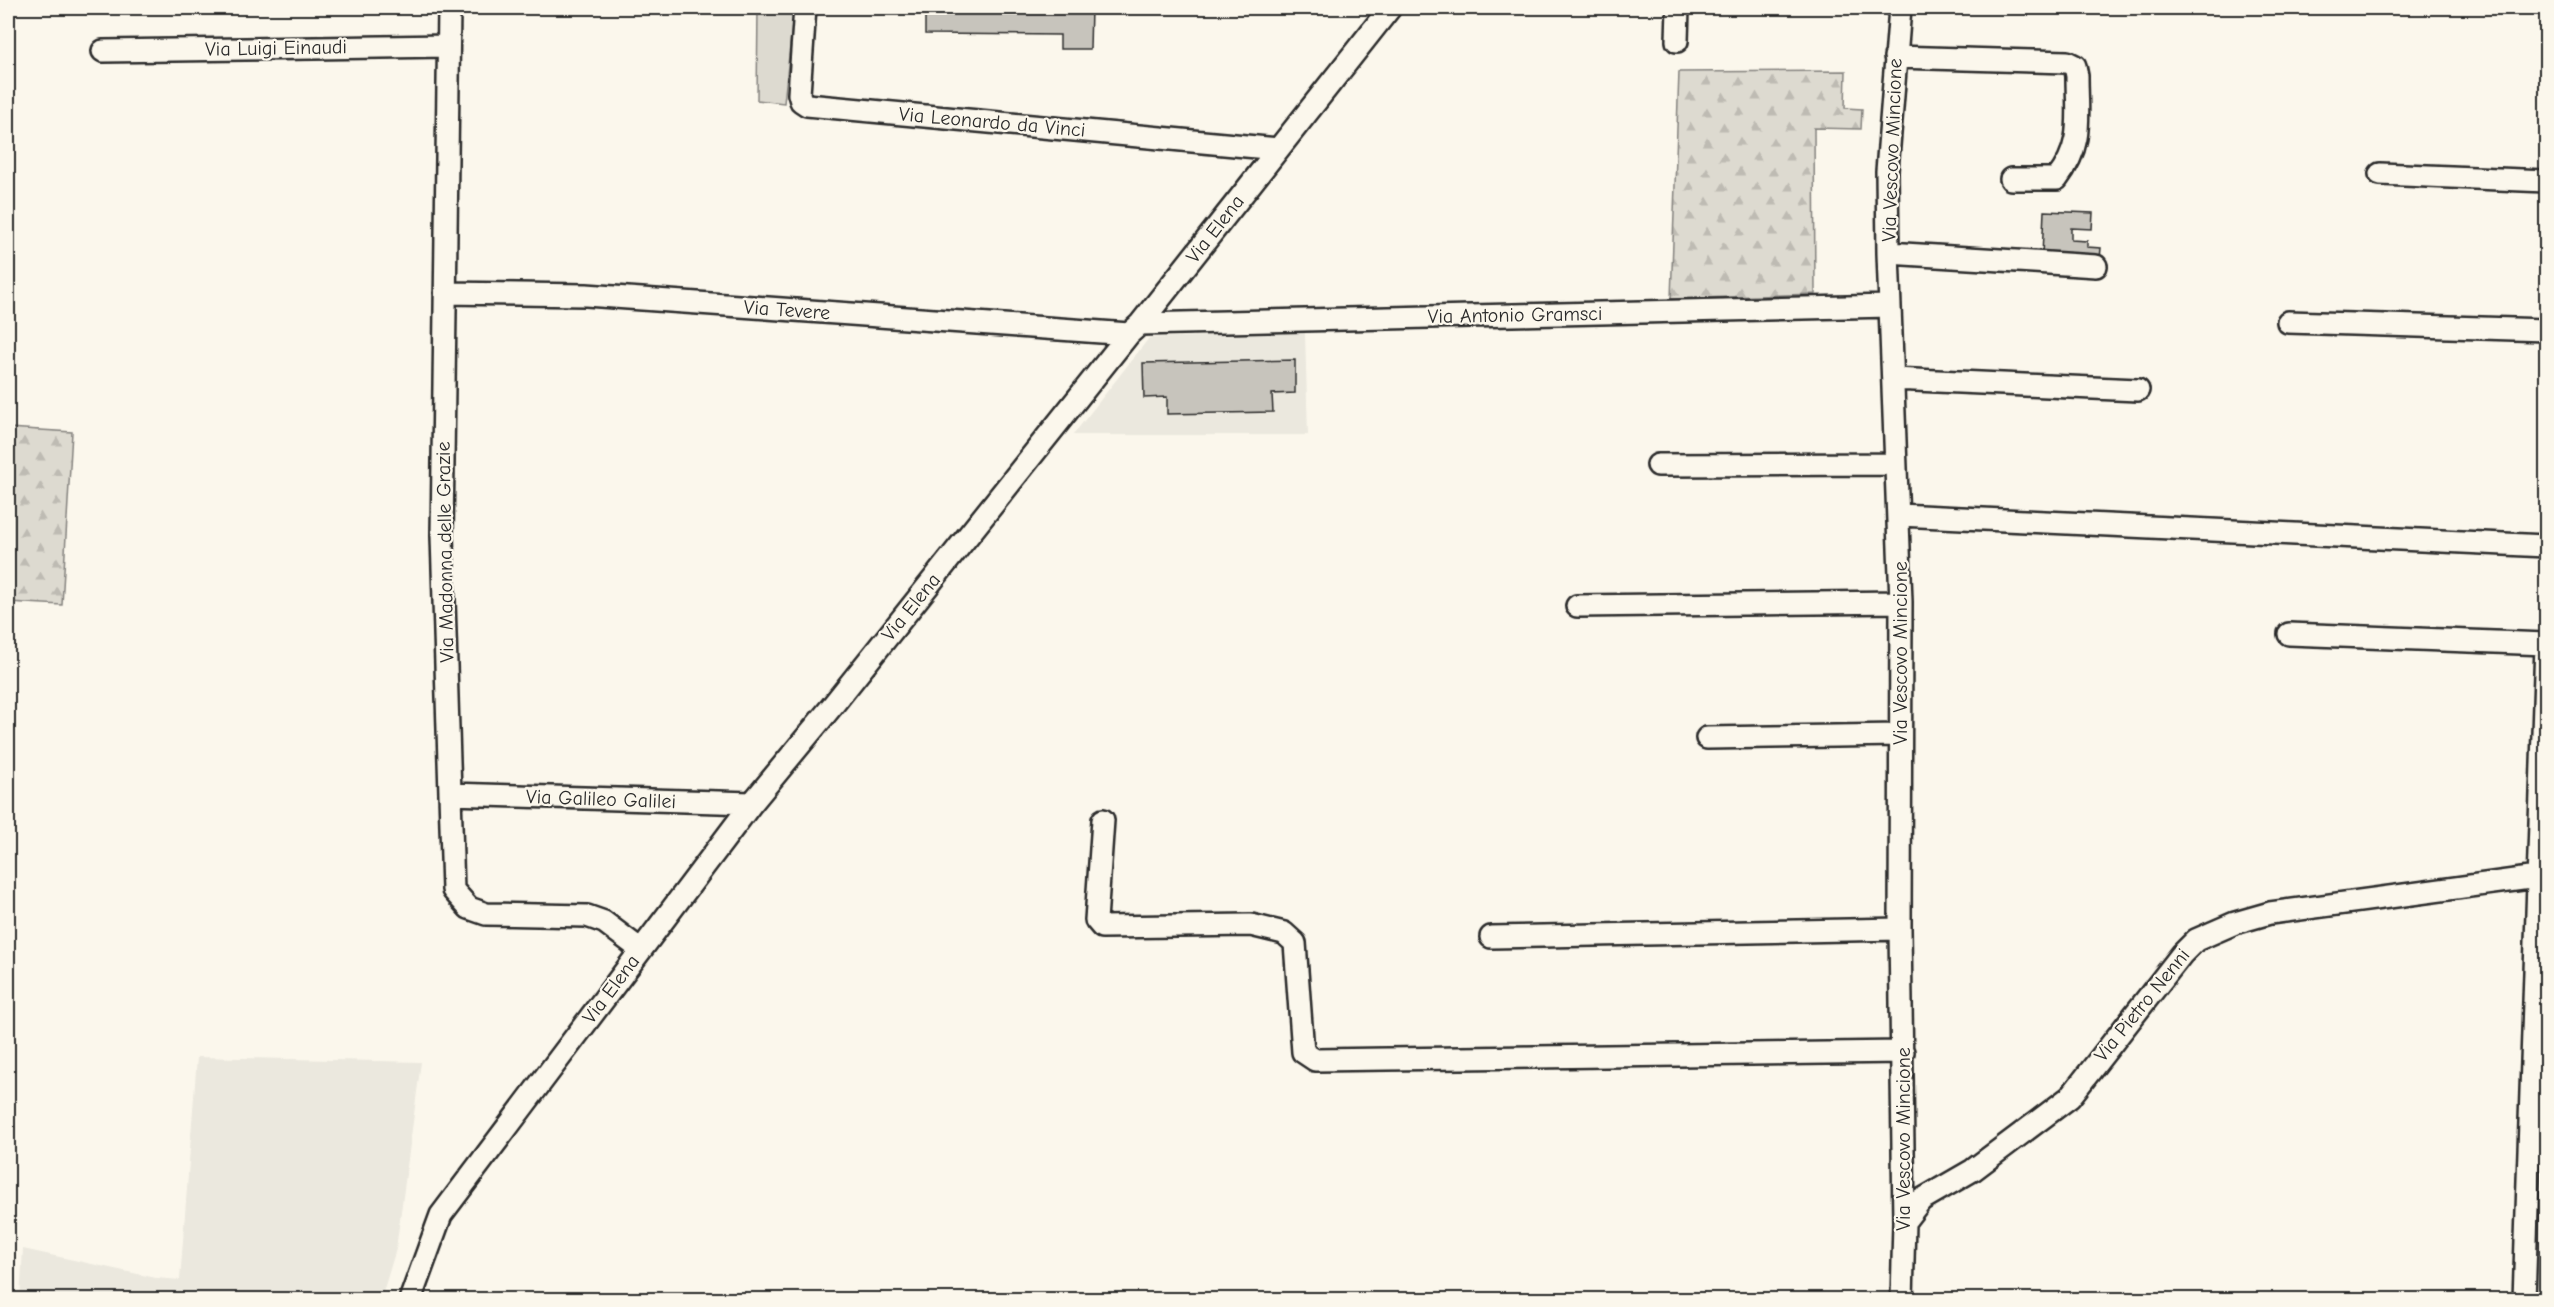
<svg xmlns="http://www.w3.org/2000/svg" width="2554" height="1307" viewBox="0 0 2554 1307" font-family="'Comic Neue',sans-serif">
  <defs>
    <pattern id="forest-firs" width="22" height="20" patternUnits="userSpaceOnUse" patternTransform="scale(1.5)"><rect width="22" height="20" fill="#dddad0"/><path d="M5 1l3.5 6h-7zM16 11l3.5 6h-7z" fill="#bebbb3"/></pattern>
  </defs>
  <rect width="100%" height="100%" fill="#fbf7ec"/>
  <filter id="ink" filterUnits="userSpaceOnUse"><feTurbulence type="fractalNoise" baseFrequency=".0167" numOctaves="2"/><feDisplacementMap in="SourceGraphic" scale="12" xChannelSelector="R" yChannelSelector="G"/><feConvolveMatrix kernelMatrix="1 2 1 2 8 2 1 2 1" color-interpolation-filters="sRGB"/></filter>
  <g filter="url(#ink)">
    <!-- built -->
    <path fill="#ebe8de" d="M1305 333 1308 435H1073L1149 338Z
      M197 1057 421 1062 396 1249 381 1299H20L23 1249 156 1278 180 1280Z"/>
    <!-- forest -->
    <path fill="url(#forest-firs)" stroke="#84827e" stroke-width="1.5" d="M1846 71 1845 108 1862 109 1861 129 1814 128 1815 294 1671 299 1679 72Z
      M8 428 72 432 62 605 8 602Z"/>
    <!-- park -->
    <path fill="#dddad0" stroke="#84827e" stroke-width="1.5" d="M758 8H794L784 103 757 100Z"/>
    <!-- building -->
    <path fill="#c7c4bc" stroke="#2b2b2b" stroke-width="1.5" d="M925 8H1091L1090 49H1060V35L925 34Z
      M2044 211 2093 213 2092 229 2071 228V240L2087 241V247L2101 248 2100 259 2042 256Z
      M1295 360V393L1272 394 1273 412 1167 414V397L1144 398 1143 363Z"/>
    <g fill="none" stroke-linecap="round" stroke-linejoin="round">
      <!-- street casing -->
      <g stroke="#2b2b2b" stroke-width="26">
        <path id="street" d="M449 8 442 536 453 890 469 908 486 914 587 916 604 922 641 950
          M805 8 799 94 801 101 807 105 1278 149
          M1900 8 1887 171 1888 253 1901 602 1900 929 1904 1222 1902 1300
          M1677 41 1678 8
          M103 51 448 46
          M1895 57 2067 62 2075 66 2077 76C2077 117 2084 144 2057 179H2011
          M2380 174 2546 181
          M1888 253 2096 266
          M445 293 586 295 1129 334
          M2288 322 2546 330
          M1140 324 1890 306
          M1893 379 2138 390
          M1658 465 1895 464
          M1899 515 2546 546
          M1577 606 1901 602
          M2289 634 2546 644
          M1707 738 1900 735
          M450 794 752 803
          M1103 820 1096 920 1102 927 1251 925 1284 933 1295 943 1303 1052 1315 1060 1903 1052
          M1491 937 1900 929
          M1904 1222 1921 1200 1973 1170 2070 1097 2182 954 2196 940 2235 923 2270 913 2537 877
          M410 1300 441 1215 752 803 833 705 1129 334 1140 324 1390 8
          M2524 1300 2546 644"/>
      </g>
      <!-- street -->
      <use href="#street" stroke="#fbf7ec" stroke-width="21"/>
    </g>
  </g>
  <g text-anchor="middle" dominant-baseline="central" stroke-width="4.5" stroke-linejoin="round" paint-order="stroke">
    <!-- street labels -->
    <g font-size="20" fill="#2b2b2b" stroke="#fbf7ec">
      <text transform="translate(276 48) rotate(-1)">Via Luigi Einaudi</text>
      <text transform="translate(992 122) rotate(5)">Via Leonardo da Vinci</text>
      <text transform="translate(1892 150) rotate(-88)">Via Vescovo Mincione</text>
      <text transform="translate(1215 229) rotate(-52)">Via Elena</text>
      <text transform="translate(787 310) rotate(4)">Via Tevere</text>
      <text transform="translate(1515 315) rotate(-1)">Via Antonio Gramsci</text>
      <text transform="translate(445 552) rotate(-91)">Via Madonna delle Grazie</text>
      <text transform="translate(911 607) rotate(-51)">Via Elena</text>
      <text transform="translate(1900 653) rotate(-90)">Via Vescovo Mincione</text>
      <text transform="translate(601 799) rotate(2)">Via Galileo Galilei</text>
      <text transform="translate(611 989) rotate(-53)">Via Elena</text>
      <text transform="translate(2142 1005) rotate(-51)">Via Pietro Nenni</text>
      <text transform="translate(1903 1139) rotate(-90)">Via Vescovo Mincione</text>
    </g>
  </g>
  <!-- margin -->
  <rect width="2554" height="1307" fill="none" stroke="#fbf7ec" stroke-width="30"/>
  <rect x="15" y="15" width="2524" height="1277" fill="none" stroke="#2b2b2b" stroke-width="2" filter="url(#ink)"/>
</svg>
